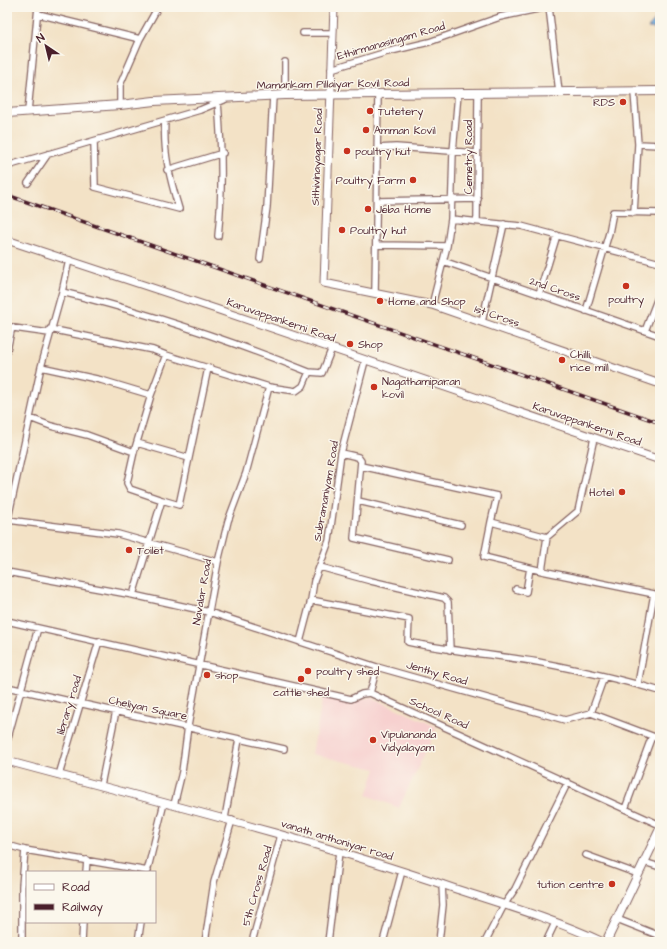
<svg xmlns="http://www.w3.org/2000/svg" width="667" height="949" viewBox="0 0 667 949" font-family="'Architects Daughter',sans-serif">
  <rect width="100%" height="100%" fill="#fbf7ec"/>
  <filter id="ink" filterUnits="userSpaceOnUse"><feTurbulence type="fractalNoise" baseFrequency=".025" numOctaves="2"/><feDisplacementMap in="SourceGraphic" scale="8" xChannelSelector="R" yChannelSelector="G"/><feConvolveMatrix kernelMatrix="1 2 1 2 8 2 1 2 1" color-interpolation-filters="sRGB"/></filter>
  <filter id="wash" filterUnits="userSpaceOnUse"><feTurbulence type="fractalNoise" baseFrequency=".012" numOctaves="4" result="noise"/><feDisplacementMap in="SourceGraphic" scale="16" xChannelSelector="R" yChannelSelector="G"/><feGaussianBlur stdDeviation="0.9" result="paint"/><feColorMatrix in="noise" values="0 0 0 0 0 0 0 0 0 0 0 0 0 0 0 0 0 1.4 0 .05"/><feComposite in="paint" operator="in"/></filter>
  <g filter="url(#wash)">
    <rect width="100%" height="100%" fill="#f3e2c6"/>
    <!-- built -->
    <path fill="#f7d0cf" d="M323 696 351 702 371 697 437 727 399 808 367 795 376 769 312 754Z"/>
    <!-- water -->
    <path fill="#64a2d5" stroke="#576080" d="M660 15V29L648 28Z"/>
  </g>
  <g filter="url(#ink)">
    <g fill="none" stroke-linecap="round" stroke-linejoin="round">
      <!-- minor casing -->
      <g stroke="#856361" stroke-width="8">
        <path id="minor" d="M549 7 559 92
          M38 14 140 39
          M303 33H333
          M331 69 387 52 429 42 500 17 547 7
          M285 95V62
          M120 105V85L140 39 158 7
          M28 111 38 7
          M165 121C163 152 170 179 179 209
          M94 141 95 187 179 209
          M638 144 660 145
          M377 148 396 147 477 153
          M7 166 200 110 224 100
          M167 170 223 153
          M28 183 48 154
          M377 201 478 199
          M634 213 638 144 634 92
          M451 219 521 226 660 263
          M477 220 478 94
          M218 236C223 189 222 149 218 102
          M377 245 447 246
          M260 259 267 207 273 96
          M443 261 660 336
          M62 292C146 312 229 340 309 372
          M375 293 378 94
          M539 294 557 235
          M432 305 447 246 451 219 453 152 458 94
          M586 311 609 233 613 212 660 213
          M482 322 504 224
          M7 327 49 333
          M50 329 153 350 166 355
          M645 331 660 292
          M7 350 12 327
          M208 368 269 387 296 391 303 386 309 372 322 373 332 348
          M151 395 166 355 208 368 189 458
          M30 418 51 426 87 435 134 452 151 395 101 380 41 367
          M594 438 578 511 547 537 491 522 484 557 542 571 654 594 638 684
          M137 443 189 458 179 505 162 500
          M341 453 358 457 361 461 354 538 448 560
          M361 466 497 496 491 522
          M358 501 461 525
          M8 520 118 534 218 562
          M7 523 41 367 62 292 69 260
          M320 567 371 581 444 598 448 602 450 650
          M542 571 547 537
          M7 572 133 595 209 612 377 667 565 720 591 713 660 739
          M516 589 526 592 530 568
          M133 595 162 500 130 489 127 483 134 452
          M311 600 314 581 329 541 341 453 365 361
          M7 621 351 699 362 694 370 693 660 825
          M300 642 311 600 409 619 408 642C451 651 495 655 538 662 579 670 620 679 660 691
          M7 687 284 749
          M370 693 377 667
          M591 713 604 677
          M7 741 38 628
          M59 775 99 641
          M101 785 116 711
          M174 805 182 772 188 726 218 562 228 521 246 473 269 387
          M625 809 652 736
          M225 818 239 739
          M7 845 25 850 148 871
          M586 855 638 874
          M644 862 660 867
          M86 872 87 860
          M147 872 164 803
          M617 919 660 936
          M22 942V886L25 850
          M82 942 83 922
          M138 942 141 922
          M205 942 214 882 232 820
          M252 942 281 835
          M328 942 339 852
          M383 942 402 871
          M439 942 443 905 442 884
          M485 942 504 905 515 889 568 782
          M546 942 555 923"/>
      </g>
      <!-- tertiary casing -->
      <g stroke="#856361" stroke-width="9">
        <path id="tertiary" d="M334 7 324 283 432 305 660 384
          M7 240 216 309 660 460
          M7 761C156 801 306 838 453 888 502 904 556 920 603 942"/>
      </g>
      <!-- secondary casing -->
      <g stroke="#856361" stroke-width="10">
        <path id="secondary" d="M7 113 120 105 154 101 285 95 660 91
          M606 942 660 829"/>
      </g>
      <!-- minor -->
      <use href="#minor" stroke="#fff" stroke-width="5.5"/>
      <!-- tertiary -->
      <use href="#tertiary" stroke="#fff" stroke-width="7"/>
      <!-- secondary -->
      <use href="#secondary" stroke="#fff" stroke-width="8"/>
      <!-- rail casing -->
      <g stroke="#4a1f2b" stroke-width="3.5">
        <path id="rail" d="M7 195 660 423"/>
      </g>
      <!-- rail -->
      <use href="#rail" stroke="#fbf7ec" stroke-width="2" stroke-dasharray="6" stroke-linecap="butt"/>
    </g>
  </g>
  <!-- markers -->
  <g fill="#c8321e" stroke="#fbf7ec" stroke-width="1.5">
    <circle cx="623" cy="102" r="4"/>
    <circle cx="370" cy="111" r="4"/>
    <circle cx="366" cy="130" r="4"/>
    <circle cx="347" cy="151" r="4"/>
    <circle cx="413" cy="180" r="4"/>
    <circle cx="368" cy="209" r="4"/>
    <circle cx="342" cy="230" r="4"/>
    <circle cx="626" cy="286" r="4"/>
    <circle cx="380" cy="301" r="4"/>
    <circle cx="350" cy="344" r="4"/>
    <circle cx="562" cy="360" r="4"/>
    <circle cx="374" cy="387" r="4"/>
    <circle cx="622" cy="492" r="4"/>
    <circle cx="129" cy="550" r="4"/>
    <circle cx="308" cy="671" r="4"/>
    <circle cx="207" cy="675" r="4"/>
    <circle cx="301" cy="679" r="4"/>
    <circle cx="373" cy="740" r="4"/>
    <circle cx="612" cy="884" r="4"/>
  </g>
  <g text-anchor="middle" dominant-baseline="central" stroke-width="3" stroke-linejoin="round" paint-order="stroke">
    <!-- street labels -->
    <g font-size="11" fill="#4a1f2b" stroke="#fbf7ec">
      <text transform="translate(391 41) rotate(-16)">Ethirmanasingam Road</text>
      <text transform="translate(333 84) rotate(-1)">Mamankam Pillaiyar Kovil Road</text>
      <text transform="translate(317 157) rotate(-88)">Sithivinayagar Road</text>
      <text transform="translate(468 157) rotate(-90)">Cemetry Road</text>
      <text transform="translate(555 289) rotate(19)">2nd Cross</text>
      <text transform="translate(497 316) rotate(19)">1st Cross</text>
      <text transform="translate(281 320) rotate(19)">Karuvappankerni Road</text>
      <text transform="translate(587 424) rotate(19)">Karuvappankerni Road</text>
      <text transform="translate(326 491) rotate(-80)">Subramaniyam Road</text>
      <text transform="translate(202 592) rotate(-80)">Navalar Road</text>
      <text transform="translate(437 673) rotate(16)">Jenthy Road</text>
      <text transform="translate(69 705) rotate(-73)">library road</text>
      <text transform="translate(148 708) rotate(12)">Cheliyan Square</text>
      <text transform="translate(439 713) rotate(24)">School Road</text>
      <text transform="translate(337 840) rotate(17)">vanath anthoniyar road</text>
      <text transform="translate(257 886) rotate(-74)">5th Cross Road</text>
    </g>
    <!-- poi labels -->
    <g font-size="11" fill="#4a1f2b" stroke="#fbf7ec" text-anchor="start">
      <text x="615" y="102" text-anchor="end">RDS</text>
      <text x="378" y="111">Tutetery</text>
      <text x="374" y="130">Amman Kovil</text>
      <text x="355" y="151">poultry hut</text>
      <text x="405" y="180" text-anchor="end">Poultry Farm</text>
      <text x="376" y="209">Jeba Home</text>
      <text x="350" y="230">Poultry hut</text>
      <text x="626" y="299" text-anchor="middle">poultry</text>
      <text x="388" y="301">Home and Shop</text>
      <text x="358" y="344">Shop</text>
      <text x="570" y="354">Chilli,<tspan x="570" dy="13">rice mill</tspan></text>
      <text x="382" y="381">Nagathamiparan<tspan x="382" dy="13">kovil</tspan></text>
      <text x="614" y="492" text-anchor="end">Hotel</text>
      <text x="137" y="550">Toilet</text>
      <text x="316" y="671">poultry shed</text>
      <text x="215" y="675">shop</text>
      <text x="301" y="692" text-anchor="middle">cattle shed</text>
      <text x="381" y="734">Vipulananda<tspan x="381" dy="13">Vidyalayam</tspan></text>
      <text x="604" y="884" text-anchor="end">tution centre</text>
    </g>
  </g>
  <!-- margin -->
  <rect width="667" height="949" fill="none" stroke="#fbf7ec" stroke-width="24"/>
  <!-- legend -->
  <rect x="26" y="871" width="130" height="52" fill="#fbf7ec" stroke="#b4a19f"/>
  <rect x="34" y="884" width="20" height="6" fill="#ffffff" stroke="#b4a19f"/>
  <text x="62" y="891" font-size="12" fill="#4a1f2b">Road</text>
  <rect x="34" y="904" width="20" height="6" fill="#4a1f2b" stroke="#b4a19f"/>
  <text x="62" y="911" font-size="12" fill="#4a1f2b">Railway</text>
  <!-- north arrow -->
  <g transform="translate(46 46) rotate(325)" stroke="#fbf7ec" stroke-width="3" paint-order="stroke">
  <path d="M0-3L7 15L0 10L-7 15Z" fill="#4a1f2b"/>
  <text y="-6" font-size="11" font-weight="bold" text-anchor="middle" fill="#4a1f2b">N</text>
  </g>
</svg>
